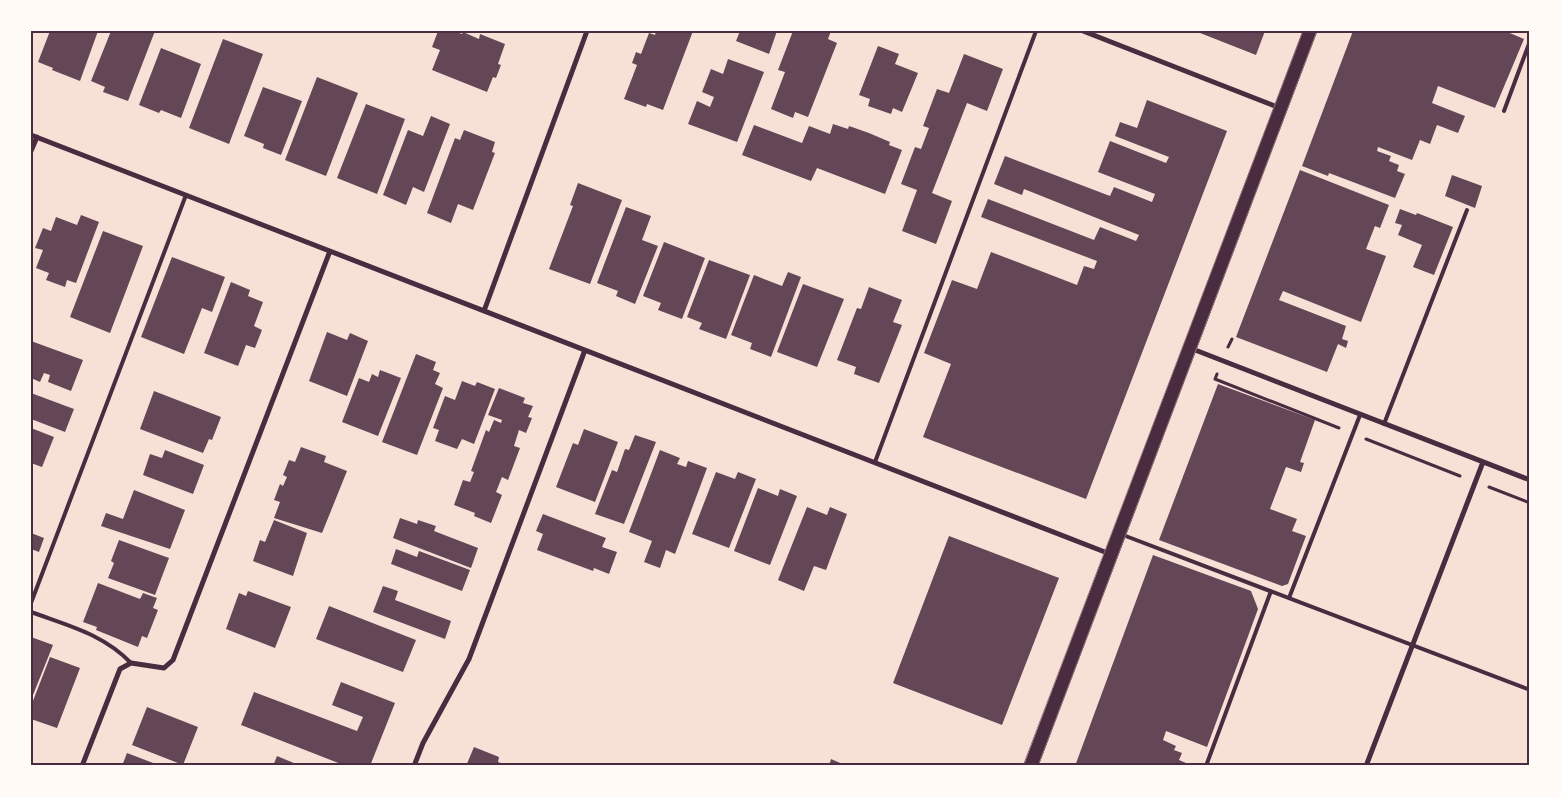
<svg xmlns="http://www.w3.org/2000/svg" width="1561" height="797" viewBox="0 0 1561 797" font-family="Cabin,sans-serif">
  <rect width="100%" height="100%" fill="#f7e1d7"/>
  <!-- building -->
  <path fill="#644757" d="M50 31H98L80 81 52 70 53 68 38 62Z
    M111 31H155L128 101 103 92 105 87 91 81Z
    M438 31H454L462 34 463 32 479 39 480 34 505 44 498 64 501 65 496 78 493 77 487 92 432 70 440 50 432 47Z
    M656 31H693L663 110 647 104 646 107 624 99 637 65 632 63 636 52 641 54 649 33 655 35Z
    M740 31H777L769 54 736 41Z
    M793 31H831L828 39 837 43 808 117 795 112 793 118 771 109 785 72 778 70Z
    M1195 31H1265L1256 55Z
    M1353 31H1505L1524 39 1495 108 1438 86 1432 103 1465 116 1458 133 1437 125 1430 144 1420 140 1412 160 1378 147 1377 151 1391 156 1389 161 1399 165 1397 171 1405 174 1395 198 1329 173 1328 176 1302 166Z
    M223 39 263 54 229 144 189 128Z
    M878 46 899 54 895 64 918 73 902 112 893 108 891 114 868 106 870 99 859 95Z
    M161 48 201 64 181 118 161 110 159 113 139 105Z
    M964 54 1003 69 987 111 967 103 932 193 952 201 936 244 902 231 917 190 901 184 915 147 921 149 929 128 923 126 937 89 949 93Z
    M728 59 764 72 737 142 688 124 697 101 710 107 714 97 702 92 711 69 723 74Z
    M317 77 358 93 326 176 285 160Z
    M263 87 302 101 281 155 263 148 264 144 244 136Z
    M1147 100 1227 131 1086 499 923 437 951 364 924 353 952 280 977 289 991 252 1077 285 1084 266 1094 269 1097 261 981 217 988 199 1094 240 1100 227 1136 241 1139 235 1024 189 1022 195 994 184 1005 156 1110 196 1114 187 1152 202 1155 194 1098 172 1110 141 1166 163 1169 157 1115 136 1120 122 1137 128Z
    M366 104 405 119 377 194 337 178Z
    M431 116 450 124 424 192 413 187 406 205 383 195 408 130 423 136Z
    M833 124 848 129 849 126 869 133 890 142 889 145 902 150 885 194 817 168 811 181 742 155 754 125 802 143 809 126 830 134Z
    M464 130 495 142 492 152 495 153 473 210 458 204 451 223 427 213 455 138 460 140Z
    M1300 170 1389 205 1380 228 1375 226 1366 249 1386 256 1361 322 1283 291 1279 300 1346 326 1342 339 1348 341 1346 348 1338 344 1327 372 1236 337Z
    M1452 175 1482 186 1475 208 1445 196Z
    M578 183 622 200 590 284 549 269 573 206 570 205Z
    M626 207 651 216 642 240 658 246 635 304 616 296 618 291 597 283Z
    M1400 209 1416 215 1417 213 1453 227 1434 275 1413 267 1422 245 1398 235 1402 225 1395 223Z
    M81 215 99 222 76 283 67 280 65 287 46 280 49 273 36 268 43 250 35 248 43 228 51 231 56 217 77 225Z
    M103 231 143 246 110 333 70 317Z
    M664 242 705 258 682 319 658 310 661 303 643 296Z
    M172 257 225 277 212 312 202 308 184 354 141 337Z
    M709 260 750 275 726 339 699 329 702 323 687 317Z
    M788 272 801 277 771 357 750 349 752 343 731 335 754 275 782 286Z
    M231 282 250 290 248 296 263 302 254 326 262 330 255 348 246 345 238 366 204 353Z
    M803 284 844 299 817 367 777 352Z
    M869 287 902 300 893 322 902 325 879 383 854 374 856 367 837 360 857 308 861 309Z
    M327 332 347 340 350 333 368 341 347 396 309 381Z
    M31 341 83 360 71 391 48 382 50 375 44 373 40 382 31 378Z
    M416 354 436 362 433 370 440 373 435 384 443 388 417 455 382 442Z
    M380 370 401 378 378 436 342 422 359 378 369 382 372 374 378 377Z
    M462 381 475 386 477 382 495 389 474 444 462 439 457 449 435 441 439 430 433 428 445 396 455 400Z
    M1218 384 1315 420 1300 462 1304 463 1301 472 1286 467 1270 509 1297 519 1292 531 1306 536 1288 584 1282 586 1159 540Z
    M499 388 525 398 523 403 533 406 528 417 532 418 526 433 519 430 514 446 520 448 508 480 502 477 496 492 502 495 491 523 474 516 475 513 454 505 463 480 470 482 474 472 471 471 486 430 489 432 494 420 501 423 502 420 488 415Z
    M154 391 221 417 212 440 209 439 203 453 140 429Z
    M31 393 74 409 65 432 31 419Z
    M31 428 54 437 42 467 31 463Z
    M584 429 618 442 595 502 556 487 573 443 578 445Z
    M635 435 656 442 624 524 595 514 612 470 617 472 625 449 629 450Z
    M301 447 326 456 324 462 347 471 322 533 274 518 280 502 274 500 280 484 283 486 287 477 283 475 289 460 295 462Z
    M165 450 204 465 193 494 143 475 150 454 162 458Z
    M660 450 680 458 677 464 686 467 688 461 707 468 675 554 666 550 660 568 644 562 652 541 629 532Z
    M716 472 735 479 738 472 756 479 729 548 692 534Z
    M758 488 778 496 780 489 797 496 770 565 734 551Z
    M134 490 185 510 170 549 101 526 106 513 123 519Z
    M807 507 827 515 830 507 847 514 826 570 814 566 804 591 778 580Z
    M543 514 606 538 602 547 617 552 609 574 594 568 593 571 537 550 543 534 536 531Z
    M400 518 417 524 418 520 436 526 434 531 478 548 471 568 393 538Z
    M274 520 307 533 293 576 253 561 260 540 265 542Z
    M31 533 44 538 39 552 31 549Z
    M949 536 1059 578 1002 725 893 683Z
    M119 540 169 558 155 595 108 578 114 563 111 561Z
    M396 549 417 557 419 551 470 570 462 591 391 564Z
    M1153 555 1251 591 1258 609 1247 639 1207 747 1166 731 1163 740 1176 746 1174 750 1182 753 1179 760 1186 763 1185 766H1075Z
    M98 583 140 599 143 593 157 598 153 608 158 610 147 638 142 636 138 647 96 630 97 627 83 622Z
    M383 586 398 591 395 600 451 621 445 639 373 612Z
    M248 591 291 607 275 648 226 629 239 593 246 596Z
    M329 606 416 640 403 672 316 639Z
    M31 637 53 645 31 700Z
    M50 657 80 668 57 728 31 719V706Z
    M341 682 395 703 370 766H346L241 725 254 692 357 731 363 717 332 705Z
    M147 707 198 727 183 765 132 745Z
    M474 747 499 757 498 762 509 766H466Z
    M127 753 161 766H122Z
    M277 756 301 766H273Z
    M831 759 847 766H829Z"/>
  <g fill="none" stroke-linecap="round" stroke-linejoin="round">
    <!-- path -->
    <path stroke="#4a2c40" stroke-width="3" d="M1228 347 1232 339
      M1217 374 1215 379 1339 428
      M1366 439 1460 476
      M1489 487 1530 503"/>
    <!-- service -->
    <path stroke="#4a2c40" stroke-width="4" d="M1504 111 1530 41
      M1384 424 1467 210
      M875 462 1036 31
      M1123 535 1530 690
      M1289 598 1360 415
      M31 603 186 195
      M31 612C69 626 103 634 131 663
      M1206 766 1271 591"/>
    <!-- minor -->
    <path stroke="#4a2c40" stroke-width="5" d="M1083 31 1280 108
      M31 135 1110 554
      M31 151 37 137
      M484 311 587 31
      M1190 348 1530 480
      M82 766 120 669 131 663 164 668 173 660 330 251
      M414 766 423 743 469 659 585 350
      M1366 766 1483 462"/>
    <!-- trunk -->
    <path stroke="#4a2c40" stroke-width="14" d="M1031 766 1310 31"/>
    <!-- tram -->
    <path stroke="#8f747c" stroke-width="1" d="M1023 766 1303 31
      M1038 766 1317 31"/>
  </g>
  <!-- border -->
  <rect width="1561" height="797" fill="none" stroke="#fffaf5" stroke-width="65"/>
  <rect x="32" y="32" width="1496" height="732" fill="none" stroke="#4a2c40" stroke-width="2"/>
</svg>
